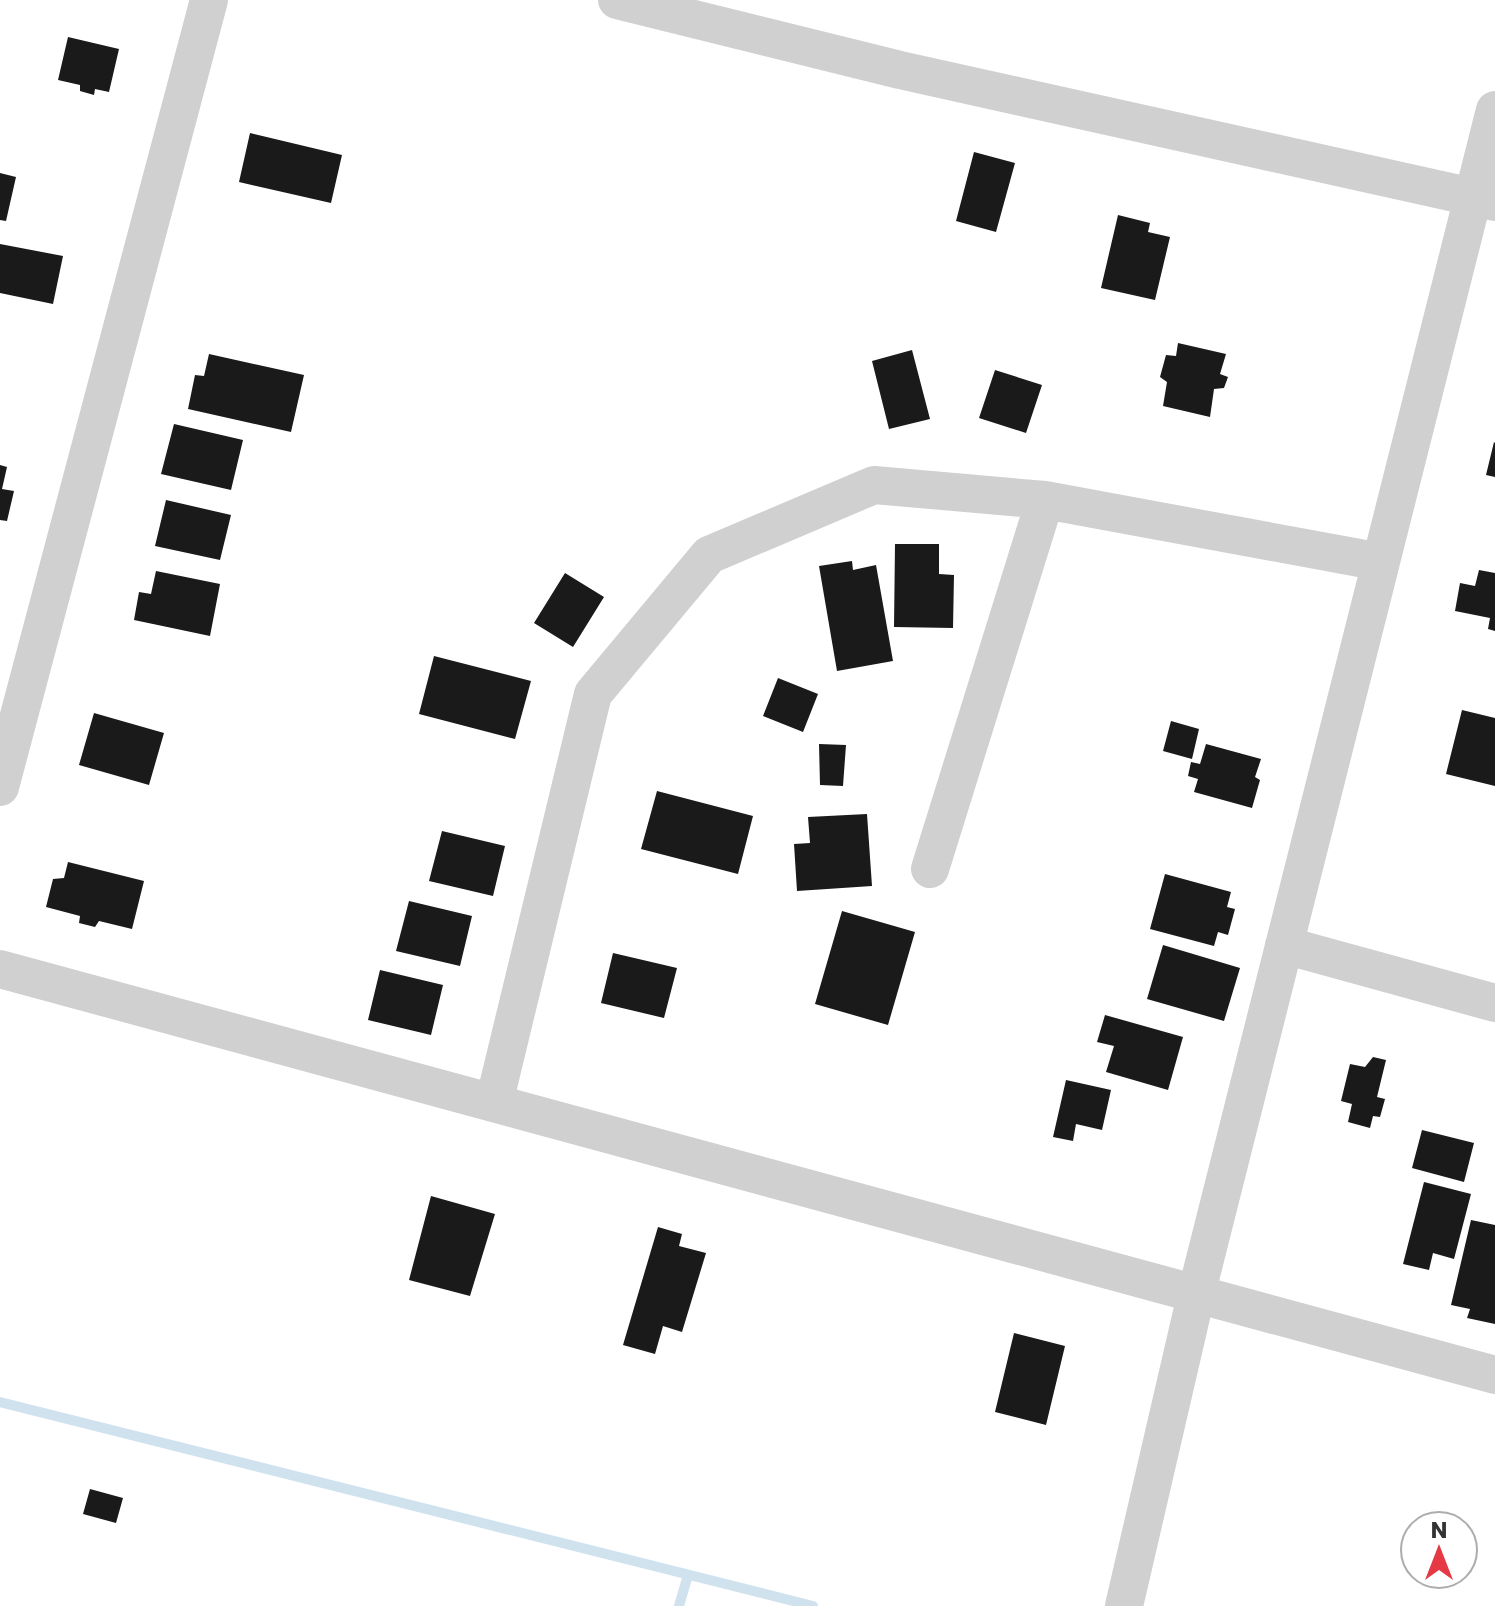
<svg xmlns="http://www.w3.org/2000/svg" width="1495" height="1606" viewBox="0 0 1495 1606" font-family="Poppins,sans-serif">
  <rect width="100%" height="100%" fill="#fff"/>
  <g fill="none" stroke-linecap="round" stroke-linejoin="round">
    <!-- stream -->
    <path stroke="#cfe2ee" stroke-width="10" d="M0 1402 813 1606
      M679 1606 688 1575"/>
  </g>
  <!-- building -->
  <path fill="#1a1a1a" d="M68 37 119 49 109 92 95 89 94 95 80 91V85L58 80Z
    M250 133 342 155 331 203 239 182Z
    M974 152 1015 163 996 232 956 221Z
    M0 173 16 177 6 221 0 220Z
    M1118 215 1150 223 1148 232 1170 237 1155 300 1101 288Z
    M0 244 63 256 53 304 0 293Z
    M1178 343 1226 354 1220 374 1228 377 1224 388 1214 389 1210 417 1163 406 1167 382 1160 377 1166 355 1176 356Z
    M912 350 930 419 889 429 872 361Z
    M209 354 304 375 291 432 188 409 195 375 204 376Z
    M995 370 1042 385 1026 433 979 418Z
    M174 424 243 440 231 490 161 474Z
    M1494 442 1495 443V477L1486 475Z
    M0 465 7 467 2 489 14 491 7 521 0 520Z
    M166 500 231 515 220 560 155 546Z
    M895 544H939V574L954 575 953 628 894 627Z
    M852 561 853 570 876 565 893 661 837 671 819 566Z
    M1479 570 1495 573V631L1488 629 1490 618 1455 611 1460 583 1475 586Z
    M156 571 220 584 210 636 134 620 139 592 151 594Z
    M565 573 604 597 573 647 534 623Z
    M434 656 531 681 515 739 419 714Z
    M778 678 818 694 803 732 763 716Z
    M1462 710 1495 718V786L1446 774Z
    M94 713 164 733 149 785 79 765Z
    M1171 721 1199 729 1192 759 1163 751Z
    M819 744 846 745 843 786 820 785Z
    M1206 744 1261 759 1255 777 1260 780 1252 808 1194 792 1198 779 1188 776 1191 762 1200 764Z
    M657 791 753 816 738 874 641 849Z
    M867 814 872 886 797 891 794 844 810 843 808 817Z
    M442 831 505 846 493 896 429 881Z
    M68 862 144 881 132 929 99 921 95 927 79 923 80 916 46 907 53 879 64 878Z
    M1165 874 1231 892 1227 907 1235 909 1228 935 1218 932 1214 946 1150 929Z
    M409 901 472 916 460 966 396 951Z
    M842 911 915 932 888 1025 815 1004Z
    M1163 945 1240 968 1224 1021 1147 999Z
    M613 953 677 968 664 1018 601 1003Z
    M380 970 443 985 431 1035 368 1020Z
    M1105 1015 1183 1037 1168 1090 1106 1072 1114 1046 1097 1042Z
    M1373 1057 1386 1060 1377 1097 1385 1099 1380 1117 1373 1116 1370 1128 1348 1122 1352 1104 1341 1101 1350 1064 1365 1067Z
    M1066 1080 1111 1090 1102 1130 1076 1124 1073 1141 1053 1137Z
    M1422 1130 1474 1143 1464 1182 1412 1168Z
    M1424 1182 1471 1194 1454 1259 1433 1253 1429 1270 1403 1264Z
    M431 1196 495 1214 470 1296 409 1280Z
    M1471 1220 1495 1225V1324L1467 1318 1470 1309 1451 1305Z
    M658 1227 682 1234 679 1246 706 1253 682 1332 663 1326 655 1354 623 1345Z
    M1014 1333 1065 1346 1046 1425 995 1412Z
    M90 1489 123 1498 116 1523 83 1514Z"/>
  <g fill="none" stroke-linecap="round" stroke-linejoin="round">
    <!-- street -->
    <path stroke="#d0d0d0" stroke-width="38" d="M617 0 900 70 1495 202
      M0 787 209 0
      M930 869 1045 500
      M1284 945 1495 1003
      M0 969 1495 1375
      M494 1103 593 694 709 555 874 485 1045 500 1381 562
      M1124 1606 1197 1291 1495 110"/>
  </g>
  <!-- north arrow -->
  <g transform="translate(1439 1550)"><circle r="38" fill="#ffffff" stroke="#adadad" stroke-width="2"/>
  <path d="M0-6L14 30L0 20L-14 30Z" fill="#e63946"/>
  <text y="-12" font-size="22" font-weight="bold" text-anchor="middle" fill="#333333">N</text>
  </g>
</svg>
